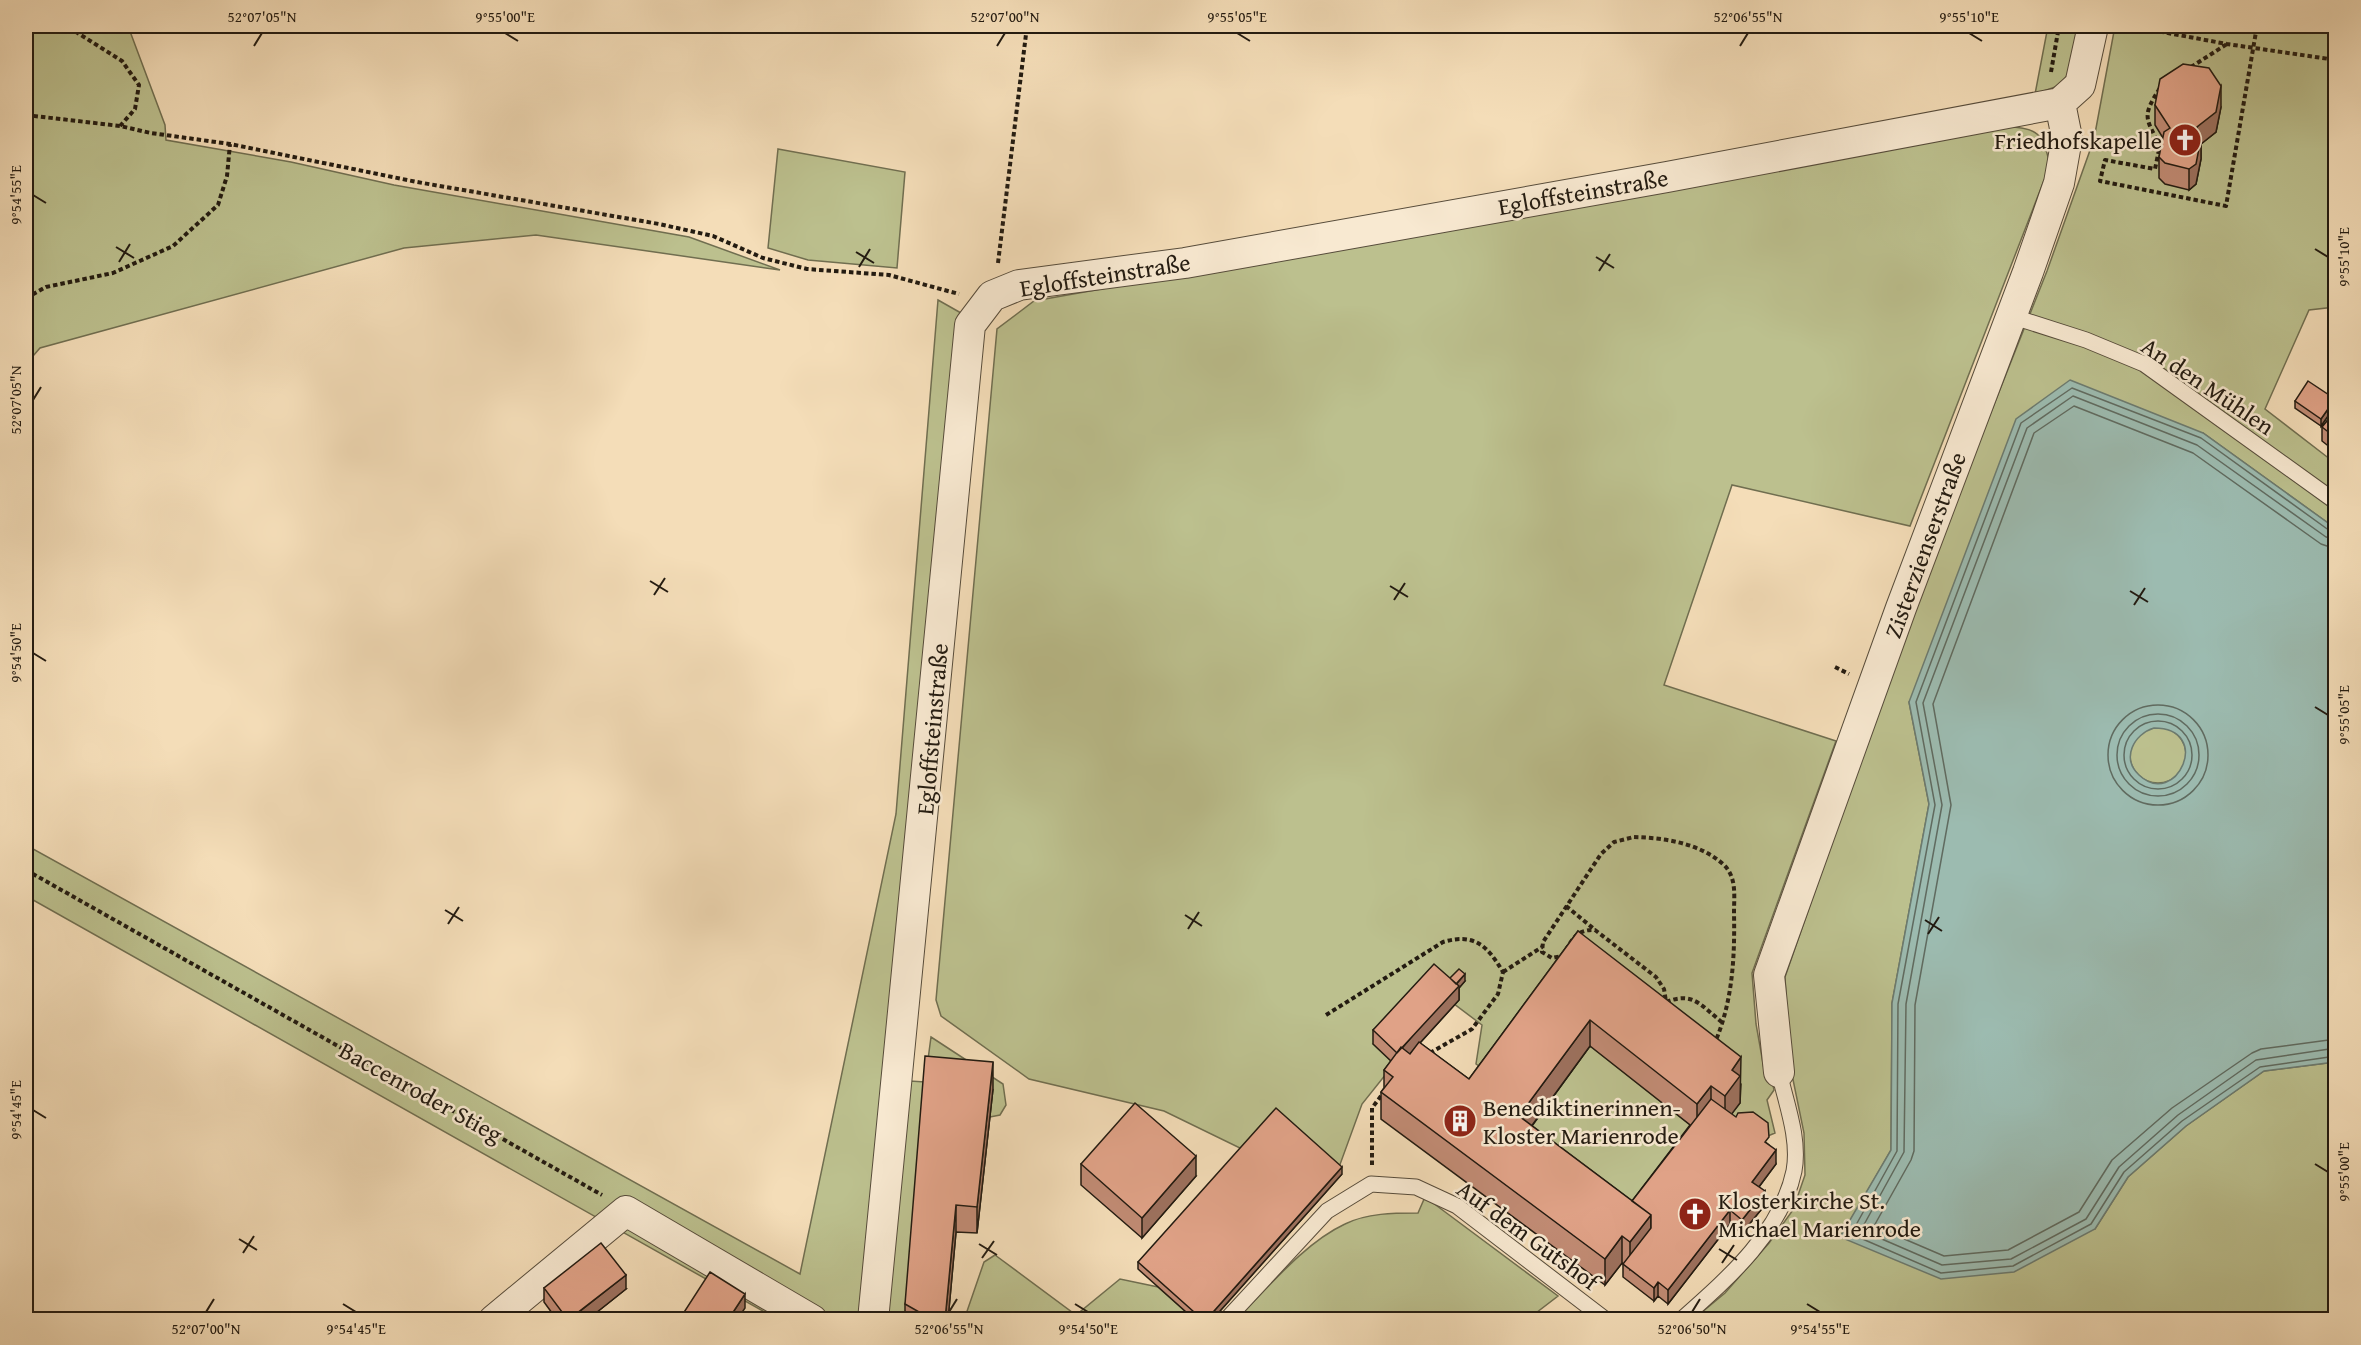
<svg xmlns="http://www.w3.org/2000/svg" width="2361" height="1345" viewBox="0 0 2361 1345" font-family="'Gentium Book Plus',serif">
  <rect width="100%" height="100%" fill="#f4ddb8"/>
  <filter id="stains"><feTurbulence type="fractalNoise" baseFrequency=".00333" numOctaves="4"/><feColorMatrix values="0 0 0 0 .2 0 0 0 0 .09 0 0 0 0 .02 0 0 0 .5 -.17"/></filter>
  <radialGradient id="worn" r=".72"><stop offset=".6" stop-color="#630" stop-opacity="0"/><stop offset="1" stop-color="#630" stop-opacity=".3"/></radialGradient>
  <!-- green -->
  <path fill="#bcc08e" stroke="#706e50" stroke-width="1.5" d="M26 26H128L165 125 166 140 291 162 394 185 689 237 780 270 536 235 404 248 40 348 26 364Z
    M2048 26H2081L2073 66 2061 85 2035 94Z
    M2115 26H2335V307L2309 310 2265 409 2335 463V528L2203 433 1909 702 1929 804 1892 1003 1891 1150 1841 1237 2095 1229 2128 1177 2186 1126 2264 1071 2335 1062V1319L1697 1320 1695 1318 1725 1293 1769 1243 1793 1210 1805 1175 1804 1133 1790 1065 1785 977 1912 611 2047 271 2094 139Z
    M2007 127C2039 127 2043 135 2050 165L1910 526 1732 485 1664 685 1836 741 1752 973 1756 1024 1764 1069 1772 1080 1774 1090 1767 1100 1775 1133 1768 1136 1725 1123 1732 1096 1740 1084 1578 958 1492 1075 1476 1064 1482 1025 1454 1004 1373 1044 1394 1064 1362 1104 1338 1170 1244 1150 1164 1111 1029 1079 941 1016 936 1000 997 329 1034 301Z
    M778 149 905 172 897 268 808 260 768 248Z
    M938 300 961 313 865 1309 855 1319H777L26 896V845L800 1274 896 814Z
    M2130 755a28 28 0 1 1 56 0a28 28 0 1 1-56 0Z
    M931 1037 1003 1084 1006 1105 1000 1115 990 1117 926 1083 906 1319 887 1320 910 1081 925 1082Z
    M1590 1046 1697 1130 1626 1223 1519 1143Z
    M1425 1197 1558 1296 1528 1319 1236 1320C1268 1288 1304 1243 1345 1224 1367 1213 1394 1213 1418 1213Z
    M995 1255 1076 1315 1120 1279 1158 1287 1195 1320H964L984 1262Z"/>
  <!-- water -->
  <path fill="#9cbbb0" stroke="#6c7b70" stroke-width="1.5" fill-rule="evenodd" d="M2070 380 2203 433 2335 528V1062L2264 1071 2186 1126 2128 1177 2095 1229 2014 1272 1941 1279 1840 1237 1891 1150 1892 1003 1929 804 1909 702 2016 419ZM2154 728C2214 728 2176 810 2139 775 2121 758 2134 734 2154 728Z"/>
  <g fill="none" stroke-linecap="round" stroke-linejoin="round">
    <!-- shore -->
    <path stroke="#606b60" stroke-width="1.5" d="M2336 532 2330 531 2201 438 2072 388 2021 423 1916 702 1935 805 1898 1004 1897 1151 1851 1234 1941 1273 2013 1266 2091 1224 2124 1172 2182 1121 2260 1067 2336 1056
      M2336 539 2326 537 2197 445 2073 396 2027 428 1923 703 1942 805 1906 1004 1904 1152 1861 1230 1942 1265 2011 1259 2086 1219 2119 1167 2178 1115 2256 1060 2336 1048
      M2336 549 2321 544 2193 453 2074 406 2034 433 1933 704 1951 805 1915 1005 1914 1151 1911 1160 1874 1226 1944 1256 2008 1250 2079 1212 2112 1160 2172 1108 2252 1053 2261 1049 2336 1039
      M2108 755a50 50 0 1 1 100 0a50 50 0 1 1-100 0Z
      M2117 755a41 41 0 1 1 82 0a41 41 0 1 1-82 0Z
      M2124 755a34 34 0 1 1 68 0a34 34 0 1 1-68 0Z"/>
    <!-- service casing -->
    <g stroke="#574c3b" stroke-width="17">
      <path id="service" d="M2011 316 2086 340 2144 364 2336 502
        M1226 1320 1327 1211 1371 1184 1416 1187 1457 1206 1606 1320
        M1681 1320C1726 1280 1781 1233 1794 1171 1800 1139 1786 1103 1779 1072"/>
    </g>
    <!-- minor casing -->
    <g stroke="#574c3b" stroke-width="32">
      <path id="minor" d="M2060 103 2080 85 2093 26
        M1779 1072 1769 975 1901 608 2028 272 2059 183 2067 138 2060 103
        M494 1320 626 1211 812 1320
        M873 1320 970 325 992 296 1019 285 1185 263 1667 177 2060 103"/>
    </g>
    <!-- path -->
    <path stroke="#231b11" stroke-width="4" stroke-dasharray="4.5 3" stroke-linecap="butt" d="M70 26 73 30 122 61 139 85 135 109 120 126
      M2130 26 2227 44 2336 60
      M2191 67 2227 44
      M2051 72 2059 26
      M2160 88C2142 116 2145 118 2160 145L2155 169 2105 160 2100 181 2226 206 2257 26
      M26 115 120 126 151 133 230 144 417 182 659 224 713 236 763 258 807 269 889 275 959 294
      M998 263 1027 26
      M26 298 46 287 113 273 173 246 218 205 227 176 230 144
      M1835 667 1849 674
      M1634 837C1665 838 1700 843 1724 865 1737 878 1734 896 1734 913 1735 962 1732 1011 1709 1055L1660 1017 1667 1008 1664 989 1656 977 1595 930C1575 929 1572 941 1562 956L1552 958 1542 952 1543 942 1601 854 1614 842Z
      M26 870 602 1195
      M1566 906 1594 929
      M1503 972 1542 947
      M1666 1002C1694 991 1701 1006 1723 1023
      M1326 1015 1443 942C1474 933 1487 945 1503 972L1498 994 1472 1029 1430 1053
      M1372 1165V1108L1384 1092"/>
    <!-- service -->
    <use href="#service" stroke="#f8e9d1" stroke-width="15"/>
    <!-- minor -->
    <use href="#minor" stroke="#f8e9d1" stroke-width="30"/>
  </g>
  <!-- wall -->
  <path fill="#c18b74" stroke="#231b11" stroke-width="1.5" fill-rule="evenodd" d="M2155 105 2221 107 2216 132 2201 144V159L2196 184 2189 190 2165 184 2159 178V157L2163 138 2155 125Z
    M2295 401 2335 406 2321 426 2295 408Z
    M2336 410V452L2322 441V427Z
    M1578 931 1741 1084 1740 1103 1731 1114 1769 1145 1776 1164 1759 1187 1765 1205 1742 1233 1730 1224 1668 1304 1658 1296 1654 1301 1623 1277V1264L1622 1263 1605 1285 1381 1119V1092L1384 1088V1070L1391 1061 1373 1044V1030L1450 978 1465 981 1459 988V1000L1420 1043 1469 1079ZM1590 1046 1690 1125 1632 1201 1532 1126Z
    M993 1089 977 1233 956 1232 948 1320H905V1304Z
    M1081 1164 1196 1176 1142 1238 1081 1185Z
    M1342 1174 1212 1320H1195L1138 1269V1262Z
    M544 1288 626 1289 587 1320H544L552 1313 544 1302Z"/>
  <!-- shaded-wall -->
  <path fill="#9d715e" stroke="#231b11" stroke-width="1.5" d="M2221 86V107L2216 132 2201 144V159L2196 184 2189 190V169L2197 127Z
    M2335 399V406L2321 426V419Z
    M1465 974V981L1459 988V1000L1398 1067V1053Z
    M1590 1020V1046L1519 1143V1116Z
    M1741 1057 1740 1103 1725 1123V1096L1732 1070Z
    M993 1062V1089L977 1233V1207Z
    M1711 1086V1113L1697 1130V1104Z
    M1776 1150V1164L1752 1196V1182Z
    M1196 1156V1176L1142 1238V1218Z
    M1342 1167V1174L1212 1320H1206Z
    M1765 1191V1205L1742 1233V1220Z
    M956 1205V1232L948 1320H945Z
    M1730 1210V1224L1668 1304V1290Z
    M1651 1215V1242L1630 1269V1242Z
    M1622 1236V1263L1605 1285V1259Z
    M626 1275V1289L587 1320H569Z
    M1658 1282V1296L1654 1301V1288Z
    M745 1294V1308L737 1320H728Z"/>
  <!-- building -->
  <path fill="#e0a287" stroke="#231b11" stroke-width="1.5" d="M2183 64 2209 68 2221 86 2216 112 2197 127 2196 132 2201 138 2196 164 2189 169 2165 163 2159 157 2164 132 2170 128 2155 105 2160 79Z
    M2308 381 2335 399 2321 419 2295 401Z
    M2336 410V438L2322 427Z
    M1578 931 1741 1057 1732 1070 1740 1076 1725 1096 1711 1086 1697 1104 1590 1020 1519 1116 1651 1215 1630 1242 1622 1236 1605 1259 1381 1092 1393 1077 1384 1070 1401 1047 1410 1054 1419 1042 1469 1079Z
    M1434 964 1459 986 1397 1053 1373 1030Z
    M1459 969 1465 974 1456 984 1450 978Z
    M925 1056 993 1062 977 1207 956 1205 945 1320H933L905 1304Z
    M1711 1099 1736 1117 1738 1113 1753 1112 1768 1123 1769 1137 1765 1142 1776 1150 1752 1182 1765 1191 1742 1220 1730 1210 1668 1290 1658 1282 1654 1288 1623 1264 1651 1228V1215L1632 1201Z
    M1135 1103 1196 1156 1142 1218 1081 1164Z
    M1276 1108 1342 1167 1206 1320H1203L1138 1262Z
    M601 1243 626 1275 568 1320 544 1288Z
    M710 1272 745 1294 728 1320H679Z
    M553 1312 558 1320H544Z
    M1092 1312 1104 1320H1071L1073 1316Z
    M1618 1313 1625 1320H1610Z"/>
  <!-- ticks -->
  <path fill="none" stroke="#231b11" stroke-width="2" d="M505 33 518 41M1237 33 1250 41M1969 33 1982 41M254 46 262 33M997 46 1005 33M1740 46 1748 33M33 195 46 203M116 247 134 258M2315 249 2328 257M856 252 874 263M1596 257 1614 268M119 262 130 244M859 267 870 249M1599 271 1610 254M33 400 41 387M650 581 668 592M1390 586 1408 597M2130 591 2148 602M654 595 665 578M1394 600 1405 583M2134 605 2145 588M33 653 46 661M2315 707 2328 715M445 910 463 921M1185 915 1202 926M1925 920 1942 931M448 924 459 907M1188 929 1199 912M1928 934 1939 917M33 1110 46 1118M2315 1164 2328 1172M239 1239 257 1250M979 1244 997 1255M1719 1249 1737 1260M243 1253 254 1236M982 1258 994 1241M1722 1263 1734 1245M343 1304 356 1312M1075 1304 1088 1312M1807 1304 1820 1312M206 1312 214 1299M949 1312 957 1299M1692 1312 1700 1299"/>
  <!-- icons -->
  <defs>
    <g id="church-disc" transform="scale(1.725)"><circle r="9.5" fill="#8f2418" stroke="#f8e9d1"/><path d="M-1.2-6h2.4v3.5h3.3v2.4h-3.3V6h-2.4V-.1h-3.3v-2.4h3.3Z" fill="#fff"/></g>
    <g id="building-disc" transform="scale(1.725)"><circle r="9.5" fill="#8f2418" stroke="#f8e9d1"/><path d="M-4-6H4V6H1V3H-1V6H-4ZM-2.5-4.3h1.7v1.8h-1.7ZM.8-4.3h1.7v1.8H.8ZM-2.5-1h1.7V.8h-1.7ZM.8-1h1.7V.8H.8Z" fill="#fff"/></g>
  </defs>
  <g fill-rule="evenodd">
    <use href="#church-disc" x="2185" y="140"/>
    <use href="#building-disc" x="1460" y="1121"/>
    <use href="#church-disc" x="1695" y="1214"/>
  </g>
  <g text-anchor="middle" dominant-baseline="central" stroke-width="5" stroke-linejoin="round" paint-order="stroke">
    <!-- poi labels -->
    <g font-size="24" fill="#231b11" stroke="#f8e9d1" text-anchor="start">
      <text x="2162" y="140" text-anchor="end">Friedhofskapelle</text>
      <text x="1483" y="1107">Benediktinerinnen-<tspan x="1483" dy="28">Kloster Marienrode</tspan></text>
      <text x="1718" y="1200">Klosterkirche St.<tspan x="1718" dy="28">Michael Marienrode</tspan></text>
    </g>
    <!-- street labels -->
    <g font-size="24" fill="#231b11" stroke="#f8e9d1">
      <text transform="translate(1583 192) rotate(-10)">Egloffsteinstraße</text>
      <text transform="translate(1105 275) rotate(-9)">Egloffsteinstraße</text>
      <text transform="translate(2208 386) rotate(34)">An den Mühlen</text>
      <text transform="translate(1925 545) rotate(-70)">Zisterzienserstraße</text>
      <text transform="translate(932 729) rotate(-85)">Egloffsteinstraße</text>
      <text transform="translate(421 1092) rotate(29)">Baccenroder Stieg</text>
      <text transform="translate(1528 1235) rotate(36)">Auf dem Gutshof</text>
    </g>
  </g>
  <!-- margin -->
  <rect width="2361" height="1345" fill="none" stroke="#f4ddb8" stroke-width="66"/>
  <rect x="33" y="33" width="2295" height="1279" fill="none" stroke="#231b11" stroke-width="2"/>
  <g font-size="15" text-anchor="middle" fill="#231b11">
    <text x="262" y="22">52°07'05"N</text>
    <text x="505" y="22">9°55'00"E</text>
    <text x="1005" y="22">52°07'00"N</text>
    <text x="1237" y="22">9°55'05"E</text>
    <text x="1748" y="22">52°06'55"N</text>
    <text x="1969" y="22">9°55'10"E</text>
    <text transform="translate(16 195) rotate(-90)" y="5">9°54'55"E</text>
    <text transform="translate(2344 257) rotate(-90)" y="5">9°55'10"E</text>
    <text transform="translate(16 400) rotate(-90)" y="5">52°07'05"N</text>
    <text transform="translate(16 653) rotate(-90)" y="5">9°54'50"E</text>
    <text transform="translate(2344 715) rotate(-90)" y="5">9°55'05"E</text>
    <text transform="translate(16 1110) rotate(-90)" y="5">9°54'45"E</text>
    <text transform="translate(2344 1172) rotate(-90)" y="5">9°55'00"E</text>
    <text x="206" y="1334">52°07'00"N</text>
    <text x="356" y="1334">9°54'45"E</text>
    <text x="949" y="1334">52°06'55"N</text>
    <text x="1088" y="1334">9°54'50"E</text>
    <text x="1692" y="1334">52°06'50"N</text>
    <text x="1820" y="1334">9°54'55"E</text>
  </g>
  <rect width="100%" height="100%" filter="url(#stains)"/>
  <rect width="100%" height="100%" fill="url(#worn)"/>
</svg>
